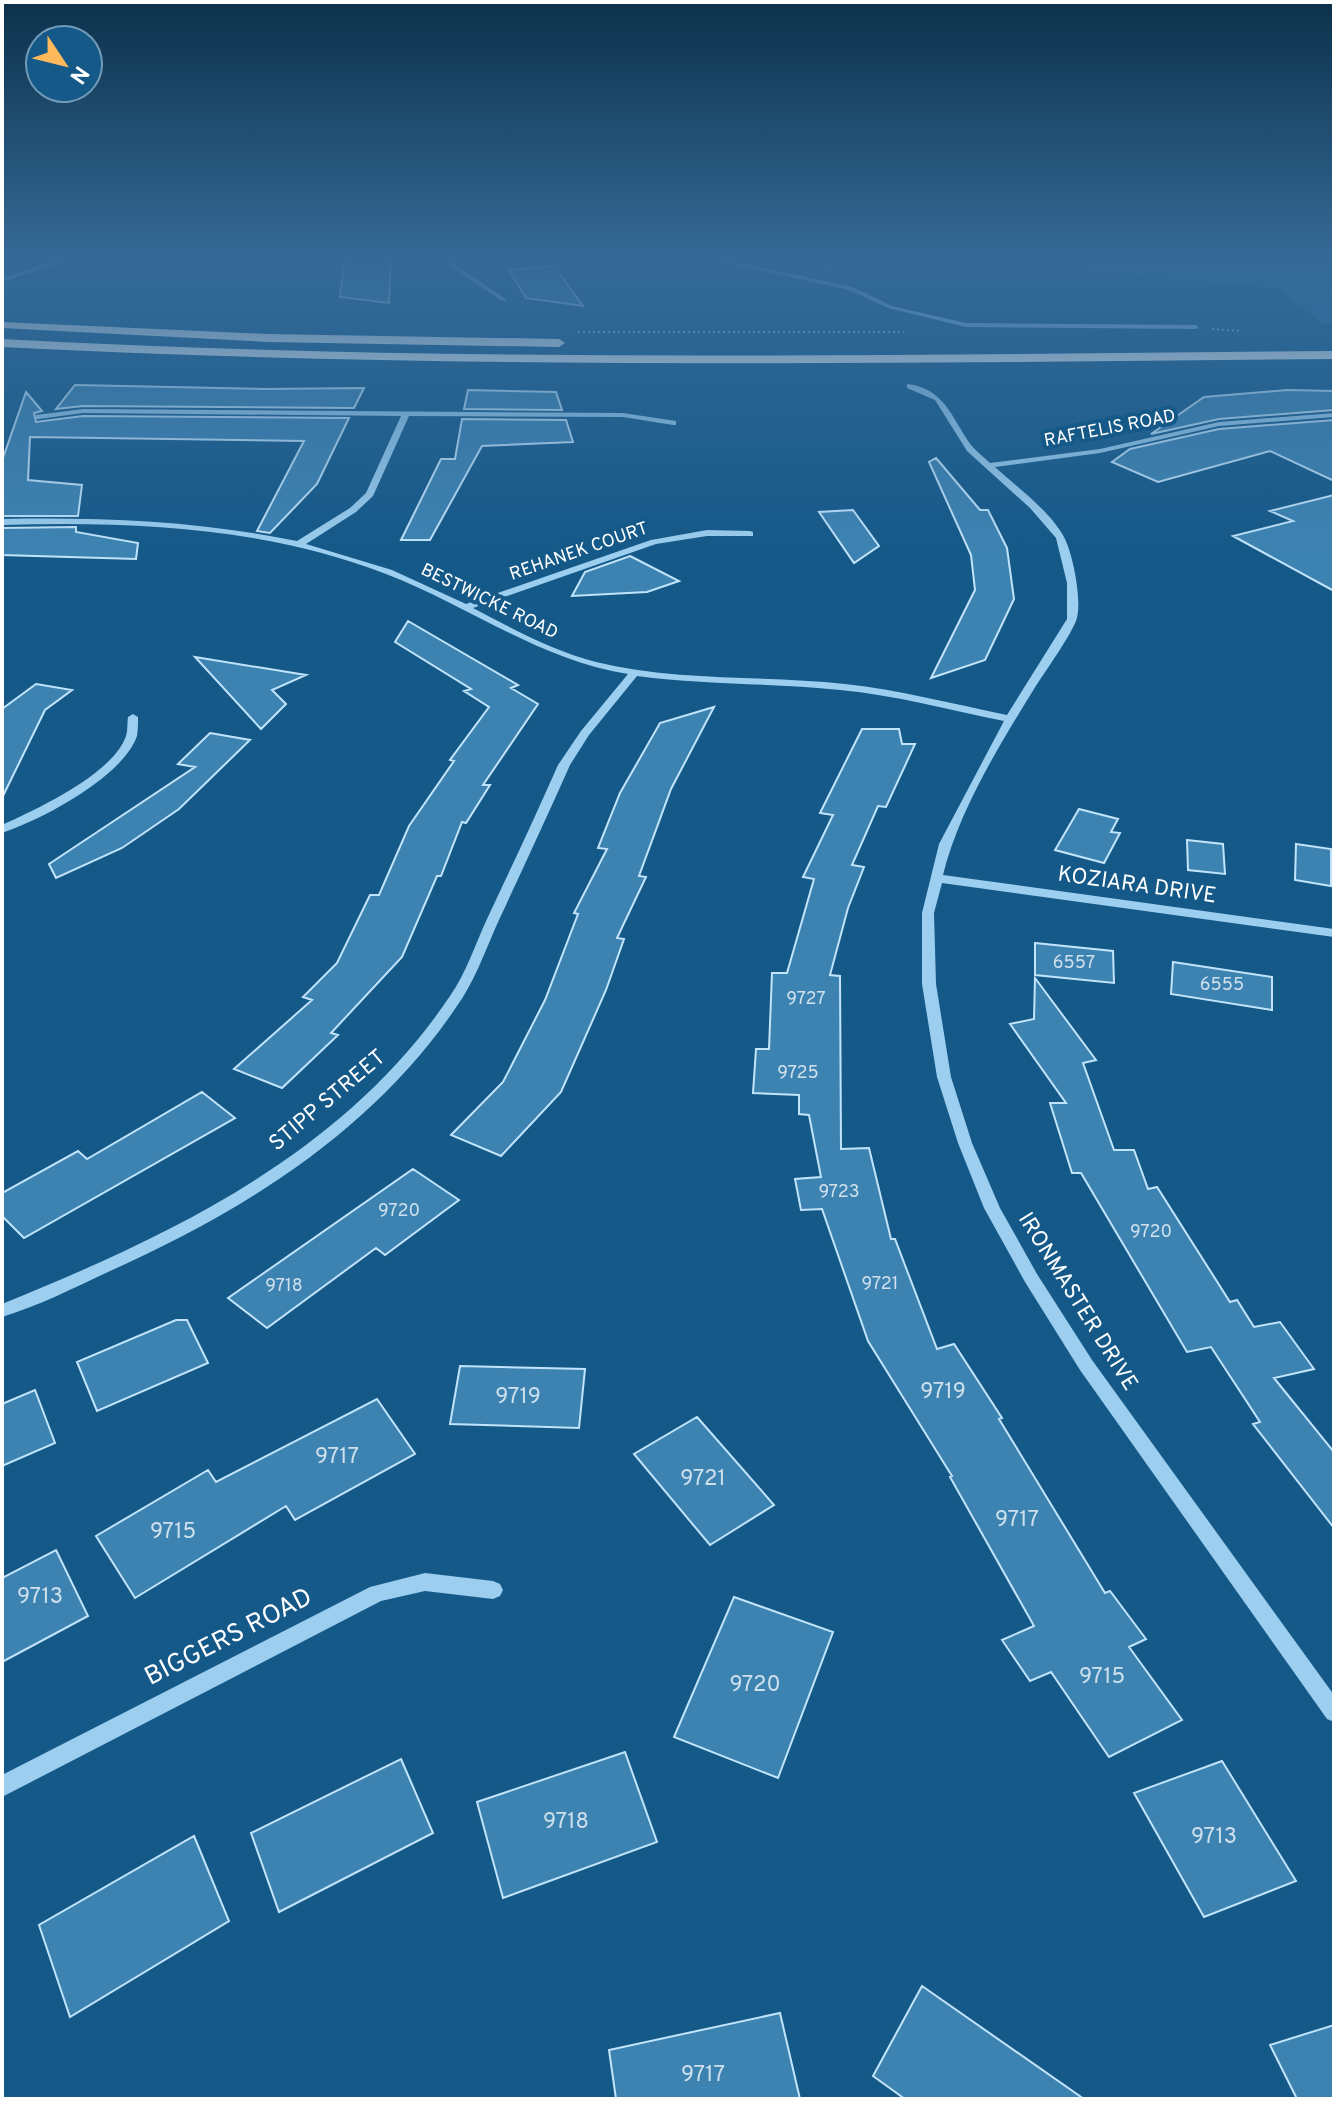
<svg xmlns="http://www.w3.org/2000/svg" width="1336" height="2101" viewBox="0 0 1336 2101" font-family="Overpass,sans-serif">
  <rect width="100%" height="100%" fill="#155989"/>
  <!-- green -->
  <path fill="#2472a7" d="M750 256H886L829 273Z
    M914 256H1334V324L1322 323 1279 288Z"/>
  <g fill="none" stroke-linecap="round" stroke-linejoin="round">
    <!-- stream -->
    <path stroke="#8ecbf2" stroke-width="5" d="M257 256 265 257"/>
  </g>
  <!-- building -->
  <path fill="#3d83b2" stroke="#c2e4fb" stroke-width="2" d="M345 256H391L389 303 340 297Z
    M554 266 583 306 526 298 509 270Z
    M75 385 263 389 364 388 354 408 83 406 56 409Z
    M468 390 556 392 562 410 464 409Z
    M1287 390 1334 391V410L1219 419 1151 434 1204 397Z
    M26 392 42 411 34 413 36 422 83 416 349 418 317 484 270 533 257 531 304 441 30 437 28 480 82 485 78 516H2V461Z
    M462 419 566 420 573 442 482 446 430 540H401L441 459H455Z
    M1334 420V481L1270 451 1158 482 1112 462 1130 449 1219 429Z
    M936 458 980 510H988L1007 548 1014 599 985 660 931 678 975 590 971 555 929 462Z
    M1334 495V591L1233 536 1293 521 1270 511Z
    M853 510 879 546 854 563 819 512Z
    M76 527V532L138 543 136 559 2 555V528Z
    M630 556 679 581 647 592 572 596 585 572Z
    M408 621 518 685 511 688 538 704 483 785H490L466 823 462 822 441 876H437L402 957 331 1033 338 1035 282 1088 234 1069 312 1000 303 997 337 963 370 895H379L409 826 454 761 450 760 489 707 464 691 471 689 395 642Z
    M195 657 306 675 272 690 286 704 261 729Z
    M36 684 72 690 45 710 2 798V709Z
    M714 707 671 789 639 876 646 877 617 938 624 939 606 990 561 1092 501 1156 451 1135 503 1082 545 1000 578 914 574 913 607 849 598 848 620 793 660 723Z
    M862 729H899L902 744H915L886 807 878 806 852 865 864 867 848 908 830 975 840 976 841 1149 869 1148 891 1239H895L937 1349 954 1344 1002 1418 999 1419 1105 1593 1110 1591 1146 1639 1129 1647 1182 1720 1109 1757 1051 1672 1030 1681 1002 1640 1034 1626 950 1477 952 1476 868 1341 822 1209 801 1210 795 1179 821 1177 809 1115 799 1114V1095L753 1093 756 1049H769L772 973H787L814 879 803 877 833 815 820 813Z
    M210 733 250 740 179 809 122 848 56 878 49 864 195 767 178 764Z
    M1079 809 1118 819 1111 832 1120 833 1104 863 1055 850Z
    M1187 840 1223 844 1225 874 1188 870Z
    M1296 844 1331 849V886L1295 880Z
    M1035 943 1113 951 1114 983 1035 975Z
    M1173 962 1272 977V1010L1171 994Z
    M1035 978 1096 1060 1083 1063 1114 1150H1134L1148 1189 1157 1187 1230 1302 1237 1300 1254 1327 1280 1322 1314 1369 1274 1378 1334 1452V1528L1253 1424 1260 1422 1211 1347 1187 1352 1081 1173H1072L1050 1103H1066L1010 1024 1034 1019Z
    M202 1092 235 1118 24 1238 2 1216V1193L78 1151 87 1159Z
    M413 1169 459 1200 385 1255 376 1248 267 1328 228 1298Z
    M176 1320H187L208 1363 97 1411 77 1362Z
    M460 1366 585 1369 579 1428 450 1424Z
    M35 1390 55 1443 2 1466V1404Z
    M377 1399 415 1454 295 1520 286 1506 135 1598 96 1536 208 1470 216 1482Z
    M697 1417 774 1505 710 1545 634 1454Z
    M56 1550 88 1616 2 1662V1578Z
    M734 1597 833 1632 778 1778 674 1737Z
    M625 1752 657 1842 503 1898 477 1802Z
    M401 1759 433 1833 279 1912 251 1833Z
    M1222 1761 1296 1881 1204 1917 1134 1793Z
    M194 1836 229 1921 70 2017 39 1925Z
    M922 1986 1084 2099H905L873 2076Z
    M780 2013 800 2099H616L609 2050Z
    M1334 2025V2099H1297L1270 2045Z"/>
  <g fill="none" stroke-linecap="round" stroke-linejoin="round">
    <!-- path -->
    <path stroke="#9cceef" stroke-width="2" stroke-dasharray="2 3" stroke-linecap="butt" d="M1212 329 1242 331
      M578 332H904"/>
    <!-- minor -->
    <path fill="#9cceef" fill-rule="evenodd" d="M70 256H80L2 282V278Z
      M436 256H443L507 300 502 301Z
      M693 256H706L853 287 892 306 966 323 1196 325 1199 327 1196 329 966 327 888 308 849 290Z
      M907 384C945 388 952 419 971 445 977 452 984 457 990 463L1100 449 1219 422 1334 413V417L1219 426 1100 453 995 467C1017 487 1050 511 1064 537 1073 554 1083 603 1076 621 1068 640 1046 670 1034 689 999 746 959 810 943 875L1334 929V937L942 883 934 913 936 984 951 1077 972 1143 1000 1208 1037 1274 1092 1360 1334 1695V1722L1327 1719 1080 1370 1025 1282 984 1208 958 1143 937 1077 922 984V913L939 844 1004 721C949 710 895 695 840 690 773 683 704 685 637 676L589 735 570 765C547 817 523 868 499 920 487 946 478 973 463 997 379 1127 247 1210 108 1272 74 1288 38 1306 2 1317V1304C172 1235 345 1153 450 996 466 973 475 945 487 919 511 868 535 817 558 765L581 731 628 674C539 660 469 606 386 574 264 527 132 521 2 525V519C102 517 199 521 297 541L350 508 366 493 401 416 83 413 39 419H36V415L83 409 623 413 676 421V425H673L623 417 409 416 373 496 356 512 306 544 392 570 466 604 651 540 707 530 750 531 753 532V536H707L656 544 473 608C513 629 553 651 596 662 678 682 763 675 845 684 900 690 953 704 1007 715L1067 619V583L1056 538 1030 508 967 451 935 400 907 388Z
      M133 714 138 717C138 723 138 730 137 736 123 777 41 820 2 833V825C37 809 113 774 126 736 128 730 127 723 128 717Z
      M425 1573 493 1581 500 1584 503 1590 500 1596 493 1599 425 1591 381 1601 2 1797V1775L370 1587Z"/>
    <!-- highway -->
    <path fill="#fff" fill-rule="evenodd" d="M2 322 268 334 559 339 565 343 559 347 268 342 2 328Z
      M2 339C446 363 890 355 1334 351V359C890 363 446 370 2 347Z"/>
  </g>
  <!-- sky -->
  <linearGradient id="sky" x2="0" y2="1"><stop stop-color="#0c314b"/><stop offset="0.47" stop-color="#356a97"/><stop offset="1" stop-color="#356a97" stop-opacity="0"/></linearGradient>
  <rect width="1336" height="550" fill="url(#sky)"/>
  <g text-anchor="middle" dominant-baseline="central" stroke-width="8" stroke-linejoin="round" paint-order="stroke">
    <!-- far-street labels -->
    <g font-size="18" fill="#fff" stroke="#155989">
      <text transform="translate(1110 429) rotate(-11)">RAFTELIS ROAD</text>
      <text transform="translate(579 552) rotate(-19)">REHANEK COURT</text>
      <text transform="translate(489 602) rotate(26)">BESTWICKE ROAD</text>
    </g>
    <!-- number labels -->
    <g font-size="18" fill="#cee0ec">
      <text x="1074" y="963">6557</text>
      <text x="1222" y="985">6555</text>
      <text x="806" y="999">9727</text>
      <text x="798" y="1073">9725</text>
      <text x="839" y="1192">9723</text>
      <text x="399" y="1211">9720</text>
      <text x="1151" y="1232">9720</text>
      <text x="880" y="1284">9721</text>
      <text x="284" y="1286">9718</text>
    </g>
    <!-- street labels -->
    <g font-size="22" fill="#fff" stroke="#155989">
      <text transform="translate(1137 886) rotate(8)">KOZIARA DRIVE</text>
      <text transform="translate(328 1101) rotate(-40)">STIPP STREET</text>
      <text transform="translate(1077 1302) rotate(58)">IRONMASTER DRIVE</text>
    </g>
    <!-- near-number labels -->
    <g font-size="22" fill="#cee0ec">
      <text x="943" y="1392">9719</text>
      <text x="518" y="1397">9719</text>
      <text x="337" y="1457">9717</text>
      <text x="703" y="1479">9721</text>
      <text x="1017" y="1520">9717</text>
      <text x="173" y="1532">9715</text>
      <text x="40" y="1597">9713</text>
      <text x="1102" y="1677">9715</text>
      <text x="755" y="1685">9720</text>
      <text x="566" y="1822">9718</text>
      <text x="1214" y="1837">9713</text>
      <text x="703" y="2075">9717</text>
    </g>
    <!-- near-street labels -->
    <g font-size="26" fill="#fff" stroke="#155989">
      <text transform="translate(229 1638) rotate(-27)">BIGGERS ROAD</text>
    </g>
  </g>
  <!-- border -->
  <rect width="1336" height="2101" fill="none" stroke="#ffffff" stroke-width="8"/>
  <!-- north arrow -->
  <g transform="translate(64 64) rotate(125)"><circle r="38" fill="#155989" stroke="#739bb8" stroke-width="2"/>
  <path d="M0-6L14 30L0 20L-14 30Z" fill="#ffb85a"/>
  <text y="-12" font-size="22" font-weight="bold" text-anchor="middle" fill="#ffffff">N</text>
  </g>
</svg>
